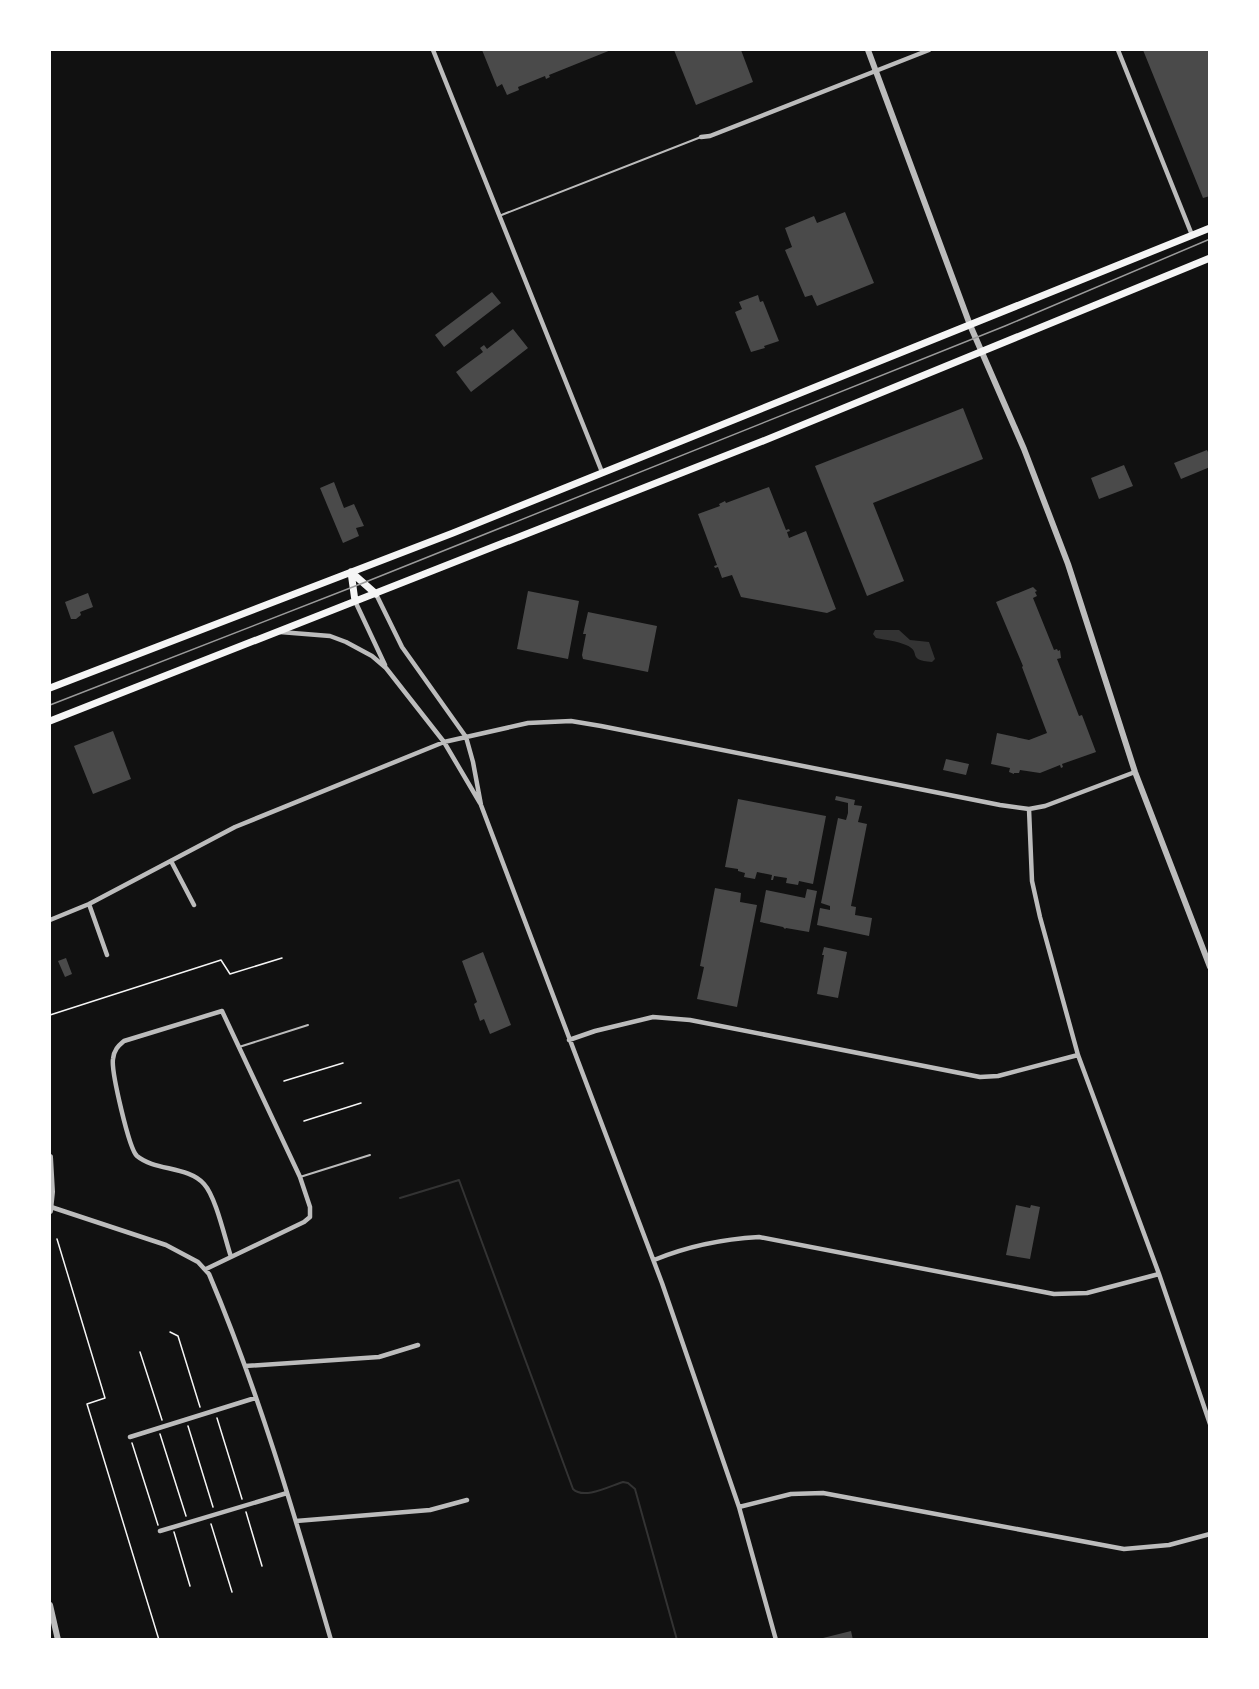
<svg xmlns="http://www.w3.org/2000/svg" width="1259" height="1689" viewBox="0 0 1259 1689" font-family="'IBM Plex Sans',sans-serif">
  <rect width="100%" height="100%" fill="#111"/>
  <!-- water -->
  <path fill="#333" d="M875 630H899L910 640 929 642 935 659 932 662C905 660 923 652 906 645 897 641 886 640 876 638L873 634Z"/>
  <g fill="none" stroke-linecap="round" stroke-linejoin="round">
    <!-- stream -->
    <path stroke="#333" stroke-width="2" d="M400 1198 459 1180 573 1489C584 1500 610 1486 623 1482L628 1483 635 1489 677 1640"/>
  </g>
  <!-- building -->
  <path fill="#4a4a4a" d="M482 50H611L549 75 550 77 546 79 545 76 518 87 519 90 507 95 502 84 497 87Z
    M674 50H741L753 82 696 105Z
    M1143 50H1210V196L1203 198Z
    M845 212 874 283 817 306 812 295 805 297 785 250 792 247 785 228 814 216 817 223Z
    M492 292 501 303 444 347 435 335Z
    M758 295 760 302 763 301 779 341 764 346 765 348 751 352 735 312 742 309 739 302Z
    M513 329 528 348 471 392 456 372 483 352 480 348 484 345 487 349Z
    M963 408 983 459 873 503 904 581 867 596 815 466Z
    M1207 450 1210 456V467L1181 479 1174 463Z
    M1124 465 1133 486 1099 499 1091 478Z
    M334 482 344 508 354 504 364 526 356 528 359 536 343 543 320 488Z
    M769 487 786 530 789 529 790 531 787 532 789 538 806 531 836 609 827 613 741 597 732 575 722 578 718 567 715 568 714 566 717 565 698 514 720 506 719 504 725 501 726 503Z
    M1033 587 1037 591 1035 592 1037 596 1033 598 1054 650 1057 649 1058 651 1060 650 1061 658 1057 659 1079 716 1082 715 1096 752 1062 764 1063 767 1061 768 1060 765 1040 773 1020 770 1019 773H1014V774L1009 772 1010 768 991 764 997 733 1029 740 1047 733 1022 667 1023 666 996 602Z
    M528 591 579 601 568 659 517 649Z
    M88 593 93 607 80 612 81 615 76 619H71L65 602Z
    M588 612 657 626 648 672 583 659 582 655 586 634H583Z
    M113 731 131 779 93 794 74 746Z
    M946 759 969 764 966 775 943 770Z
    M836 796 855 800 854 805 862 806 858 822 867 824 851 906 856 907 855 915 872 918 869 936 817 925 820 908 830 910V906L821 903 838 818 846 820 848 813V803L835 800Z
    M738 799 826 816 813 884 799 881 798 885 786 883 787 878 774 876 773 880H771L772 875 757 872 755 879 744 877 745 873 738 871V869L725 867Z
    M715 888 741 893 740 902 757 905 737 1007 697 999 704 967 700 966Z
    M807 889 817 891 809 932 786 928 785 929 783 927 760 922 766 890 805 898Z
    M824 947 847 952 838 998 817 994 824 955H822Z
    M483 952 511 1025 490 1034 484 1019 480 1021 474 1004 477 1002 462 961Z
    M66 958 72 974 65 977 58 961Z
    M1016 1205 1030 1208 1031 1205 1040 1207 1030 1259 1006 1255Z
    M851 1631 853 1640H819V1639Z"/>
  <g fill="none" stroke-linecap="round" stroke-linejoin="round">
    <!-- path -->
    <path stroke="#f5f5f5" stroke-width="1.5" d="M50 1015 221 960 230 974 282 958
      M284 1081 343 1063
      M304 1121 361 1103
      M57 1239 105 1398 87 1404 159 1640
      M170 1332 178 1336 200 1407
      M140 1352 162 1420
      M217 1418 242 1499
      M188 1426 213 1507
      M160 1434 186 1516
      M132 1443 158 1525
      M246 1512 262 1566
      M211 1524 232 1592
      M174 1532 190 1586"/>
    <!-- service -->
    <path stroke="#bcbcbc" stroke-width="2" d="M499 216 701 137
      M239 1047 308 1025
      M300 1177 370 1155"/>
    <!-- minor -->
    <path stroke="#bcbcbc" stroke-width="4.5" d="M433 50 602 472
      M1118 50 1192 235
      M701 137 710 136 929 50
      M376 594 402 647 466 737 473 762 481 805 662 1283 739 1507 776 1640
      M355 601 385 665
      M280 632 330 636 346 642 372 656 386 668 444 742 480 803
      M1029 809 1032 881 1040 917 1078 1055 1159 1274 1210 1424
      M171 861 194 905
      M89 904 107 955
      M50 920 89 904 235 827 444 742 528 723 571 721 601 726 1000 805 1029 809 1045 806 1135 772
      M222 1011 300 1177 310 1207V1217L304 1222 231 1257C225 1239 216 1197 204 1184 188 1166 155 1171 137 1156 129 1149 111 1071 113 1059 114 1050 118 1046 124 1041Z
      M569 1040 595 1031 653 1017 690 1020 980 1077 998 1076 1078 1055
      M51 1207 166 1245 198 1262 209 1274C259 1392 295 1517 331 1640
      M654 1260C688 1246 723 1239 759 1237L1054 1294 1087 1293 1159 1274
      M206 1269 231 1257
      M245 1366 379 1357 418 1345
      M130 1437 255 1398
      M739 1507 791 1494 823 1493 1124 1549 1169 1545 1210 1534
      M296 1521 430 1510 467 1500
      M160 1531 287 1493"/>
    <!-- tertiary -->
    <path stroke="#bcbcbc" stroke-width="6" d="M868 50 970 325 1024 449 1068 564 1135 772 1210 967
      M50 1157 52 1192 50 1211
      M50 1605 58 1640"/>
    <!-- secondary -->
    <path stroke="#f5f5f5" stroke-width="7" d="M351 572 376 594
      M351 572 355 601
      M50 688 453 533 1210 228
      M50 721 763 441 1210 258"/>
    <!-- tram -->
    <path stroke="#9a9a9a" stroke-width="1.5" d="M50 705 363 583 1005 326 1210 239"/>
  </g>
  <!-- border -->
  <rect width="1259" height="1689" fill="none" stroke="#ffffff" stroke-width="102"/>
</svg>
